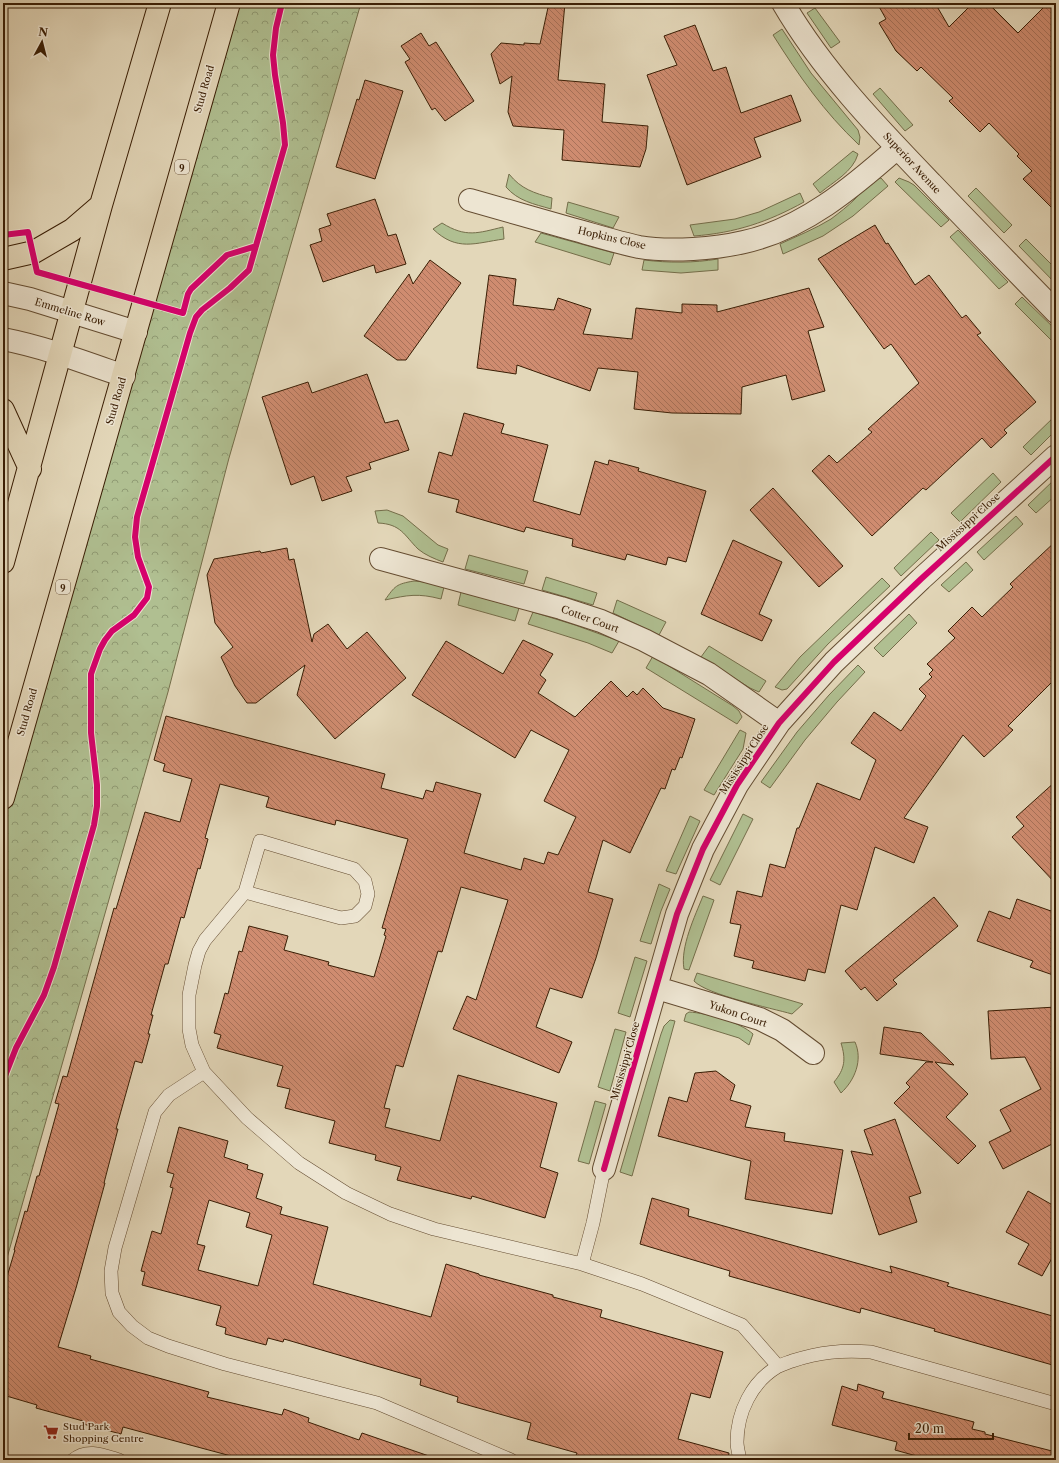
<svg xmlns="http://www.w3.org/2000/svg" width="1059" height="1463" viewBox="0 0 1059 1463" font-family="'Libre Caslon Text',serif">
  <defs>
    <pattern id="park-crowns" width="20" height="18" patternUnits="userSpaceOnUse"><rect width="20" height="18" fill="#b0bf91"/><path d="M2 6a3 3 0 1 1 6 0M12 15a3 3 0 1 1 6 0" fill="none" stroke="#909b74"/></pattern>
    <pattern id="building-back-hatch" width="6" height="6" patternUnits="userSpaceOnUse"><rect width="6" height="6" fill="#cf8c70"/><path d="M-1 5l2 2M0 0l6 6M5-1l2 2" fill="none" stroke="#a9725a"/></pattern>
  </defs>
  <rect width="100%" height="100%" fill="#e3d7b9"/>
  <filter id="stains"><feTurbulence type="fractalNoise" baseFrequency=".005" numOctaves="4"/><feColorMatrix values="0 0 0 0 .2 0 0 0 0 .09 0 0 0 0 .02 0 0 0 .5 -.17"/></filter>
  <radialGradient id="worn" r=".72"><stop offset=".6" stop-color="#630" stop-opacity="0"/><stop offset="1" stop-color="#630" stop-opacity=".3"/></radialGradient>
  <!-- grass -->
  <path fill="#b0bf91" stroke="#746e4a" d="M815 8 840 42 831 48 807 13Z
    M782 29 811 73 858 130 860 137 859 145C824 112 799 76 773 35Z
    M880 88 913 125 905 131 873 94Z
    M853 151 858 154C853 172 833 182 820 193L813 184Z
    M509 174C521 189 534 193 552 198L551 209C534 204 518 201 506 187Z
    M881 178 888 186 853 216 823 236 783 254 780 244C797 236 815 229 831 219 839 213 848 206 855 199 863 190 868 181 881 178Z
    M899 178 909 182 914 185 949 220 941 227 895 182Z
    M976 188 1012 225 1004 233 968 196Z
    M800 193 804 202C768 222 735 233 694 236L690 225 735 219 759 212Z
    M568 202 619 217 613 228 566 213Z
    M442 223C466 238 478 233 503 227L504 239C475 243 457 252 433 229Z
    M958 230 1008 282 999 289 950 237Z
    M541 233 614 253 610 265 535 242Z
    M1026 239 1056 269V284L1019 246Z
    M718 259V270L681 273 642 270 644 260C669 263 693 263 718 259Z
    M1022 297 1056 330V345L1015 304Z
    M1056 415V430L1031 455 1023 447Z
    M993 473 1001 482 960 522 951 513Z
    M1056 478V495L1036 513 1028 505Z
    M387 510 403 516 438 545 448 549 443 562C435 559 425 555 418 549 404 535 401 524 378 523L375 511Z
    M1016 516 1023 524 984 560 977 552Z
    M931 532 939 540 901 576 894 568Z
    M469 555 528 571 524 584 465 569Z
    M966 562 973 570 949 592 941 585Z
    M546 577 597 593 593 605 542 590Z
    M882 578 890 586 828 644 787 689 782 690 775 687 800 657Z
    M414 581 425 582 444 587 441 599C418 593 408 595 385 600 395 586 396 584 414 581Z
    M461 592 519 608 515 621 458 605Z
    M617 600 666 622 659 635 613 613Z
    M533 612 575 625 619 641 612 653 588 643 528 624Z
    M909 614 917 623 883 657 874 648Z
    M709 646 766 681 759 692 750 688 701 657Z
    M653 656 733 706 739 711 742 717 737 724 646 668Z
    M858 665 865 672 837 702 805 740 770 788 761 782 797 732 829 695Z
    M740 730 746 733 743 749 714 795 704 790Z
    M743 814 753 819 720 885 710 880Z
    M690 816 700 821 676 874 666 871Z
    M659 884 670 889 661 911 651 944 640 941Z
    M703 896 714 900 689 970 684 969C680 947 695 916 703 896Z
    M635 957 647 961 630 1017 618 1013Z
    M697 973 803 1004 792 1014C771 1008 707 995 694 981Z
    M689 1012C707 1013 740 1022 753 1034L749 1045 739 1038 684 1021 686 1014Z
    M670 1020 675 1021 632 1176 620 1172 661 1034 664 1026Z
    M615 1029 626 1032 610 1091 598 1087Z
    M855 1042C863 1060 855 1080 841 1093L834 1082C845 1069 846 1059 841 1043Z
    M595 1101 606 1104 589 1164 578 1161Z"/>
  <!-- park -->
  <path fill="url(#park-crowns)" stroke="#746e4a" d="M229 3H361L229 458 168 692 3 1272V800Z"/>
  <!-- building -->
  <path fill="url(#building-back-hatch)" stroke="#391d04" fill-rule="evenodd" d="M549 3H565L558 80 605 84 602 122 648 126 646 149 640 167 562 160 564 130 513 126 508 112 512 76 500 84 491 54 501 43 524 45V43L540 44Z
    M877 3H935L949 27 973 3H988L1018 33 1048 3H1056V212L1023 179 1032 171 1017 156 1019 154 989 123 980 132 949 101 953 98 921 67 917 71 896 51 879 23 886 19Z
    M695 25 713 71 726 67 741 113 791 95 801 121 754 138 761 157 687 185 647 75 677 65 664 36Z
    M421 33 429 46 436 42 474 101 445 121 435 108 432 110 405 62 410 59 401 46Z
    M365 80 403 91 375 179 336 167 357 99 359 100Z
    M375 199 388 236 396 234 406 264 376 273 374 265 323 282 310 245 322 241 319 229 331 225 327 214Z
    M875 225 886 244 888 243 915 285 929 275 962 318 966 315 981 333 977 335 1036 402 1004 430 1007 433 991 448 982 438 926 490 923 488 872 536 812 471 829 455 837 463 872 432 868 429 919 383 891 344 884 349 818 259Z
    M430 260 461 283 406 360H397L364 336 409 274 413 284Z
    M489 275 516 279 513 305 554 310 558 298 591 309 583 334 632 339 636 308 682 313V304L717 305V312L809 288 824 327 808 331 825 391 792 400 786 375 742 387 741 414 672 413 634 409 638 372 598 368 590 391 517 365 516 374 477 368Z
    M367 374 385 423 398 420 409 450 369 463 371 469 346 477 352 491 322 501 314 476 291 485 262 397 308 382 312 393Z
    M464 413 504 424 501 433 548 445 533 501 580 515 595 461 608 465 609 460 639 468 638 471 706 491 686 562 668 557 666 565 627 554 625 560 572 546 573 539 526 527 524 532 456 512 459 500 428 492 439 452 452 456Z
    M773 488 843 566 819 587 750 510Z
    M733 540 782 562 759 614 772 620 762 641 701 614Z
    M1056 541V678L1008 726 1013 730 984 757 963 735 904 818 928 827 914 863 875 847 857 910 841 905 825 973 808 969 805 981 752 968 754 961 734 956 741 925 730 923 737 891 762 897 770 864 785 868 797 828H799L817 783 860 800 876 760 851 743 874 712 901 731 926 696 919 689 932 677 929 674 933 670 927 664 955 638 948 631 972 607 982 617 1013 587 1010 584Z
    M287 548 289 560 294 559 312 642 314 634 328 624 347 649 367 632 406 678 335 739 297 695 305 665 256 703H247L235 686 221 657 233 647 215 623 207 575 214 559 260 551 261 553Z
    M523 640 553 654 540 675 546 680 538 693 575 717 611 681 627 697 633 691 637 695 643 688 663 708 695 719 682 758 680 757 675 770 672 769 665 789 661 788 630 853 603 840 588 892 613 899 596 958 582 998 550 988 536 1027 572 1042 559 1073 453 1029 467 996 476 1000 508 900 461 887 442 952 438 951 403 1067 396 1065 384 1108 390 1109 385 1127 440 1141 458 1075 557 1103 540 1167 558 1173 545 1218 472 1196 471 1199 397 1180 401 1167 375 1160 376 1155 329 1143 335 1121 285 1108 290 1089 277 1086 283 1066 217 1048 221 1035 214 1033 225 993 228 994 239 951 242 952 249 926 288 936 284 950 329 962 328 965 374 977 386 936 384 935 386 929 382 928 408 839 336 820 335 825 266 807 269 797 220 784 205 838 208 839 200 869 198 868 184 918 181 917 168 964H165L151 1015H153L148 1034H150L142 1063 135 1061 116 1129H118L104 1183H105L76 1288 58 1347 91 1356 90 1359 209 1392 207 1397 282 1415 284 1409 309 1418 308 1422 359 1440 362 1433 429 1456 428 1460H246L123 1427 121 1434 83 1424V1421L36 1408 37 1405 3 1395V1290L15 1250H14L25 1211 27 1212 37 1176H39L59 1104 55 1103 63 1076 67 1077 114 908 116 909 145 812 180 822 192 779 163 771 165 764 154 760 166 716 385 774 381 788 423 799 426 790 433 792 436 782 481 794 464 853 521 870 524 858 544 864 548 852 558 855 576 817 544 801 569 750 531 730 515 758 412 695 446 641 503 674Z
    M1056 781V884L1012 837 1024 826 1016 817Z
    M934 897 958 926 893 980 897 984 877 1001 865 987 861 990 845 971Z
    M1017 899 1051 911 1054 905H1056V976L1030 967 1033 961 977 941 989 911 1010 919Z
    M1056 1007V1142L1003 1169 989 1142 1011 1131 1000 1110 1041 1089 1025 1057 991 1059 988 1011Z
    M884 1027 921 1033 954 1065 935 1062 968 1094 946 1117 976 1146 958 1164 894 1103 910 1087 906 1083 926 1062H933L880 1054Z
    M716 1071 735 1085 730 1100 751 1106 745 1127 785 1133 784 1141 843 1150 832 1214 745 1199 751 1161 658 1136 669 1097 687 1102 695 1073Z
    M895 1119 921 1193 909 1197 917 1222 879 1235 851 1151 873 1155 864 1130Z
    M179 1127 228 1141 224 1157 248 1165 247 1169 263 1174 256 1198 282 1207 280 1214 328 1227 313 1284 431 1317 446 1264 479 1274V1275L553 1295V1297L602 1310 600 1317 723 1352 710 1398 691 1393 678 1439 729 1453 728 1460H574L577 1453 527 1439 531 1423 457 1402 458 1397 420 1385 421 1379 284 1339 283 1342 268 1338 266 1345 225 1334 226 1328 216 1325 221 1306 142 1285 145 1272 141 1271 152 1231 161 1234 173 1188 170 1187 174 1174 167 1172ZM209 1200 250 1213 246 1227 272 1235 258 1286 198 1270 205 1246 197 1244Z
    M1028 1191 1056 1207V1251L1042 1276 1018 1264 1029 1244 1006 1232Z
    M652 1198 689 1209 688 1216 892 1273 890 1266 949 1283 947 1286 1056 1317V1366L934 1331 935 1329 861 1308 860 1313 729 1276 730 1271 640 1244Z
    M858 1384 884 1392 882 1398 974 1422 972 1429 985 1432V1434L1056 1452 1055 1460H931L895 1450 897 1442 832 1425 842 1386 857 1391Z"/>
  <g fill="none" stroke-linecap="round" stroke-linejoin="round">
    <!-- service casing -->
    <g stroke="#644c31" stroke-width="14">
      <path id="service" d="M204 1072 192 1045 189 1029V995L195 965 199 951 205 940 245 892 260 841 354 869 365 881 368 894 365 906 355 916 341 918 245 892
        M582 1264 593 1223 604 1169
        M73 1460C87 1448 103 1455 119 1460
        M511 1460 377 1403 225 1364 168 1346 148 1338 132 1326 119 1312 112 1293 111 1271 115 1248 155 1112 169 1095 204 1072 247 1118 299 1163 346 1193 390 1214 434 1229 582 1264 642 1284 742 1325 778 1366
        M740 1460C739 1454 737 1448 737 1442 737 1412 752 1382 777 1367 782 1364 787 1363 792 1361 820 1352 841 1350 871 1352L1056 1404"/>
    </g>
    <!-- minor casing -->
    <g stroke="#644c31" stroke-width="24">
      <path id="minor" d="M783 3C822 70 877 127 931 183 972 226 1014 269 1056 312
        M470 200C504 210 538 219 572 229 594 235 616 242 639 247 656 250 675 250 693 249 710 248 727 246 744 242 803 229 853 187 897 148
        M3 293 30 299 136 332
        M3 339C44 347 84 362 124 376
        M381 559 561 608 601 621 644 640 709 674 779 723
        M657 988 760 1019 782 1030 813 1053
        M604 1169 677 914 703 849 737 785 779 723 834 662 921 579 1056 456"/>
    </g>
    <!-- trunk casing -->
    <g stroke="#391d04" stroke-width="24">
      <path id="trunk" d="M3 259 34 252 72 230 101 205
        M3 410 30 469
        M3 562 101 205 160 3
        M3 798 229 3"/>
    </g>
    <!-- service -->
    <use href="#service" stroke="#ede5d2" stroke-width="13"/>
    <!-- minor -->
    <use href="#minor" stroke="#ede5d2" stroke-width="22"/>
    <!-- trunk -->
    <use href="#trunk" stroke="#e3d7b9" stroke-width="22"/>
    <!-- cycleway casing -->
    <g stroke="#ede5d2" stroke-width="8">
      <path id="cycleway" d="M3 235 28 232 37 272 183 313 188 294 191 289 227 255 256 246
        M3 1081 16 1048 44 995 54 967 94 825 97 806V785L91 733V674L100 649 105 640 112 631 134 615 147 598 149 587 138 557 135 537 137 517 190 333 196 317 202 310 230 288 249 270 285 145 283 123 275 75 273 55 276 28 282 3
        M604 1169 677 914 703 849 737 785 779 723 834 662 921 579 1056 456"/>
    </g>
    <!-- cycleway -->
    <use href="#cycleway" stroke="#d6006c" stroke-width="6"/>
  </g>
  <!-- icons -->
  <defs>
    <g id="supermarket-bare" transform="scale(1.2)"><path d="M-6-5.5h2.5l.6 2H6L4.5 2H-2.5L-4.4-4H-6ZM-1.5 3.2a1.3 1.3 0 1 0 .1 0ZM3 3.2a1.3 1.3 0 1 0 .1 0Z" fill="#8f2418" stroke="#ede5d2" stroke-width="2.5" paint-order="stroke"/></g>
  </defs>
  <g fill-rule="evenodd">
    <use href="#supermarket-bare" x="51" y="1432"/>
  </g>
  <g text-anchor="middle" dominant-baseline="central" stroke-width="3" stroke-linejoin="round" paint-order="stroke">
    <!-- shield labels -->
    <g fill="#ede5d2" stroke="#6f5942" stroke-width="1">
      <rect x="175" y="160" width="14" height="14" rx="3"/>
      <rect x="56" y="580" width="14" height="14" rx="3"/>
    </g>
    <g font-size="9" font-weight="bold" fill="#391d04">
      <text x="182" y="167">9</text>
      <text x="63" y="587">9</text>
    </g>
    <!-- street labels -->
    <g font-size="10" fill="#391d04" stroke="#ede5d2">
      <text transform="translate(204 89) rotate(-74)">Stud Road</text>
      <text transform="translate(912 163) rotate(47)">Superior Avenue</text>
      <text transform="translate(612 238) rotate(13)">Hopkins Close</text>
      <text transform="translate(70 312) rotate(17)">Emmeline Row</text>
      <text transform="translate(116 401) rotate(-74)">Stud Road</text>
      <text transform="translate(968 522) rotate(-42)">Mississippi Close</text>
      <text transform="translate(590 619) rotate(20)">Cotter Court</text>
      <text transform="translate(27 712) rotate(-74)">Stud Road</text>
      <text transform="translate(744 759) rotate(-57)">Mississippi Close</text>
      <text transform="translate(738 1014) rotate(19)">Yukon Court</text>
      <text transform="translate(625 1061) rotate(-74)">Mississippi Close</text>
    </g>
    <!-- poi labels -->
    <g font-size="10" fill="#391d04" stroke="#ede5d2" text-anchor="start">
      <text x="63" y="1426">Stud Park<tspan x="63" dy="12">Shopping Centre</tspan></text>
    </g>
  </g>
  <!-- margin -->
  <rect width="1059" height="1463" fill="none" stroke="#e3d7b9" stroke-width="16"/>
  <rect x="4" y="4" width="1051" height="1455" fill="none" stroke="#391d04" stroke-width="2"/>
  <rect x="8" y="8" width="1043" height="1447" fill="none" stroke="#391d04"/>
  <!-- north arrow -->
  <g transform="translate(42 42) rotate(7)" stroke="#ede5d2" stroke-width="3" paint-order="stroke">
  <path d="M0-3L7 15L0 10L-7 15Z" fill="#391d04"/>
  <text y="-6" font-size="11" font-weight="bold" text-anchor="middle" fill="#391d04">N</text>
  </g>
  <!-- scale -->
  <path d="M909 1433v6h84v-6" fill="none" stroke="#391d04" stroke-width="2"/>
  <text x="915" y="1433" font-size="12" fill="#391d04" stroke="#ede5d2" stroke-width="3" paint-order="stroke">20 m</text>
  <rect width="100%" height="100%" filter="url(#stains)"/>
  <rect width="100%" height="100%" fill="url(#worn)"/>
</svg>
